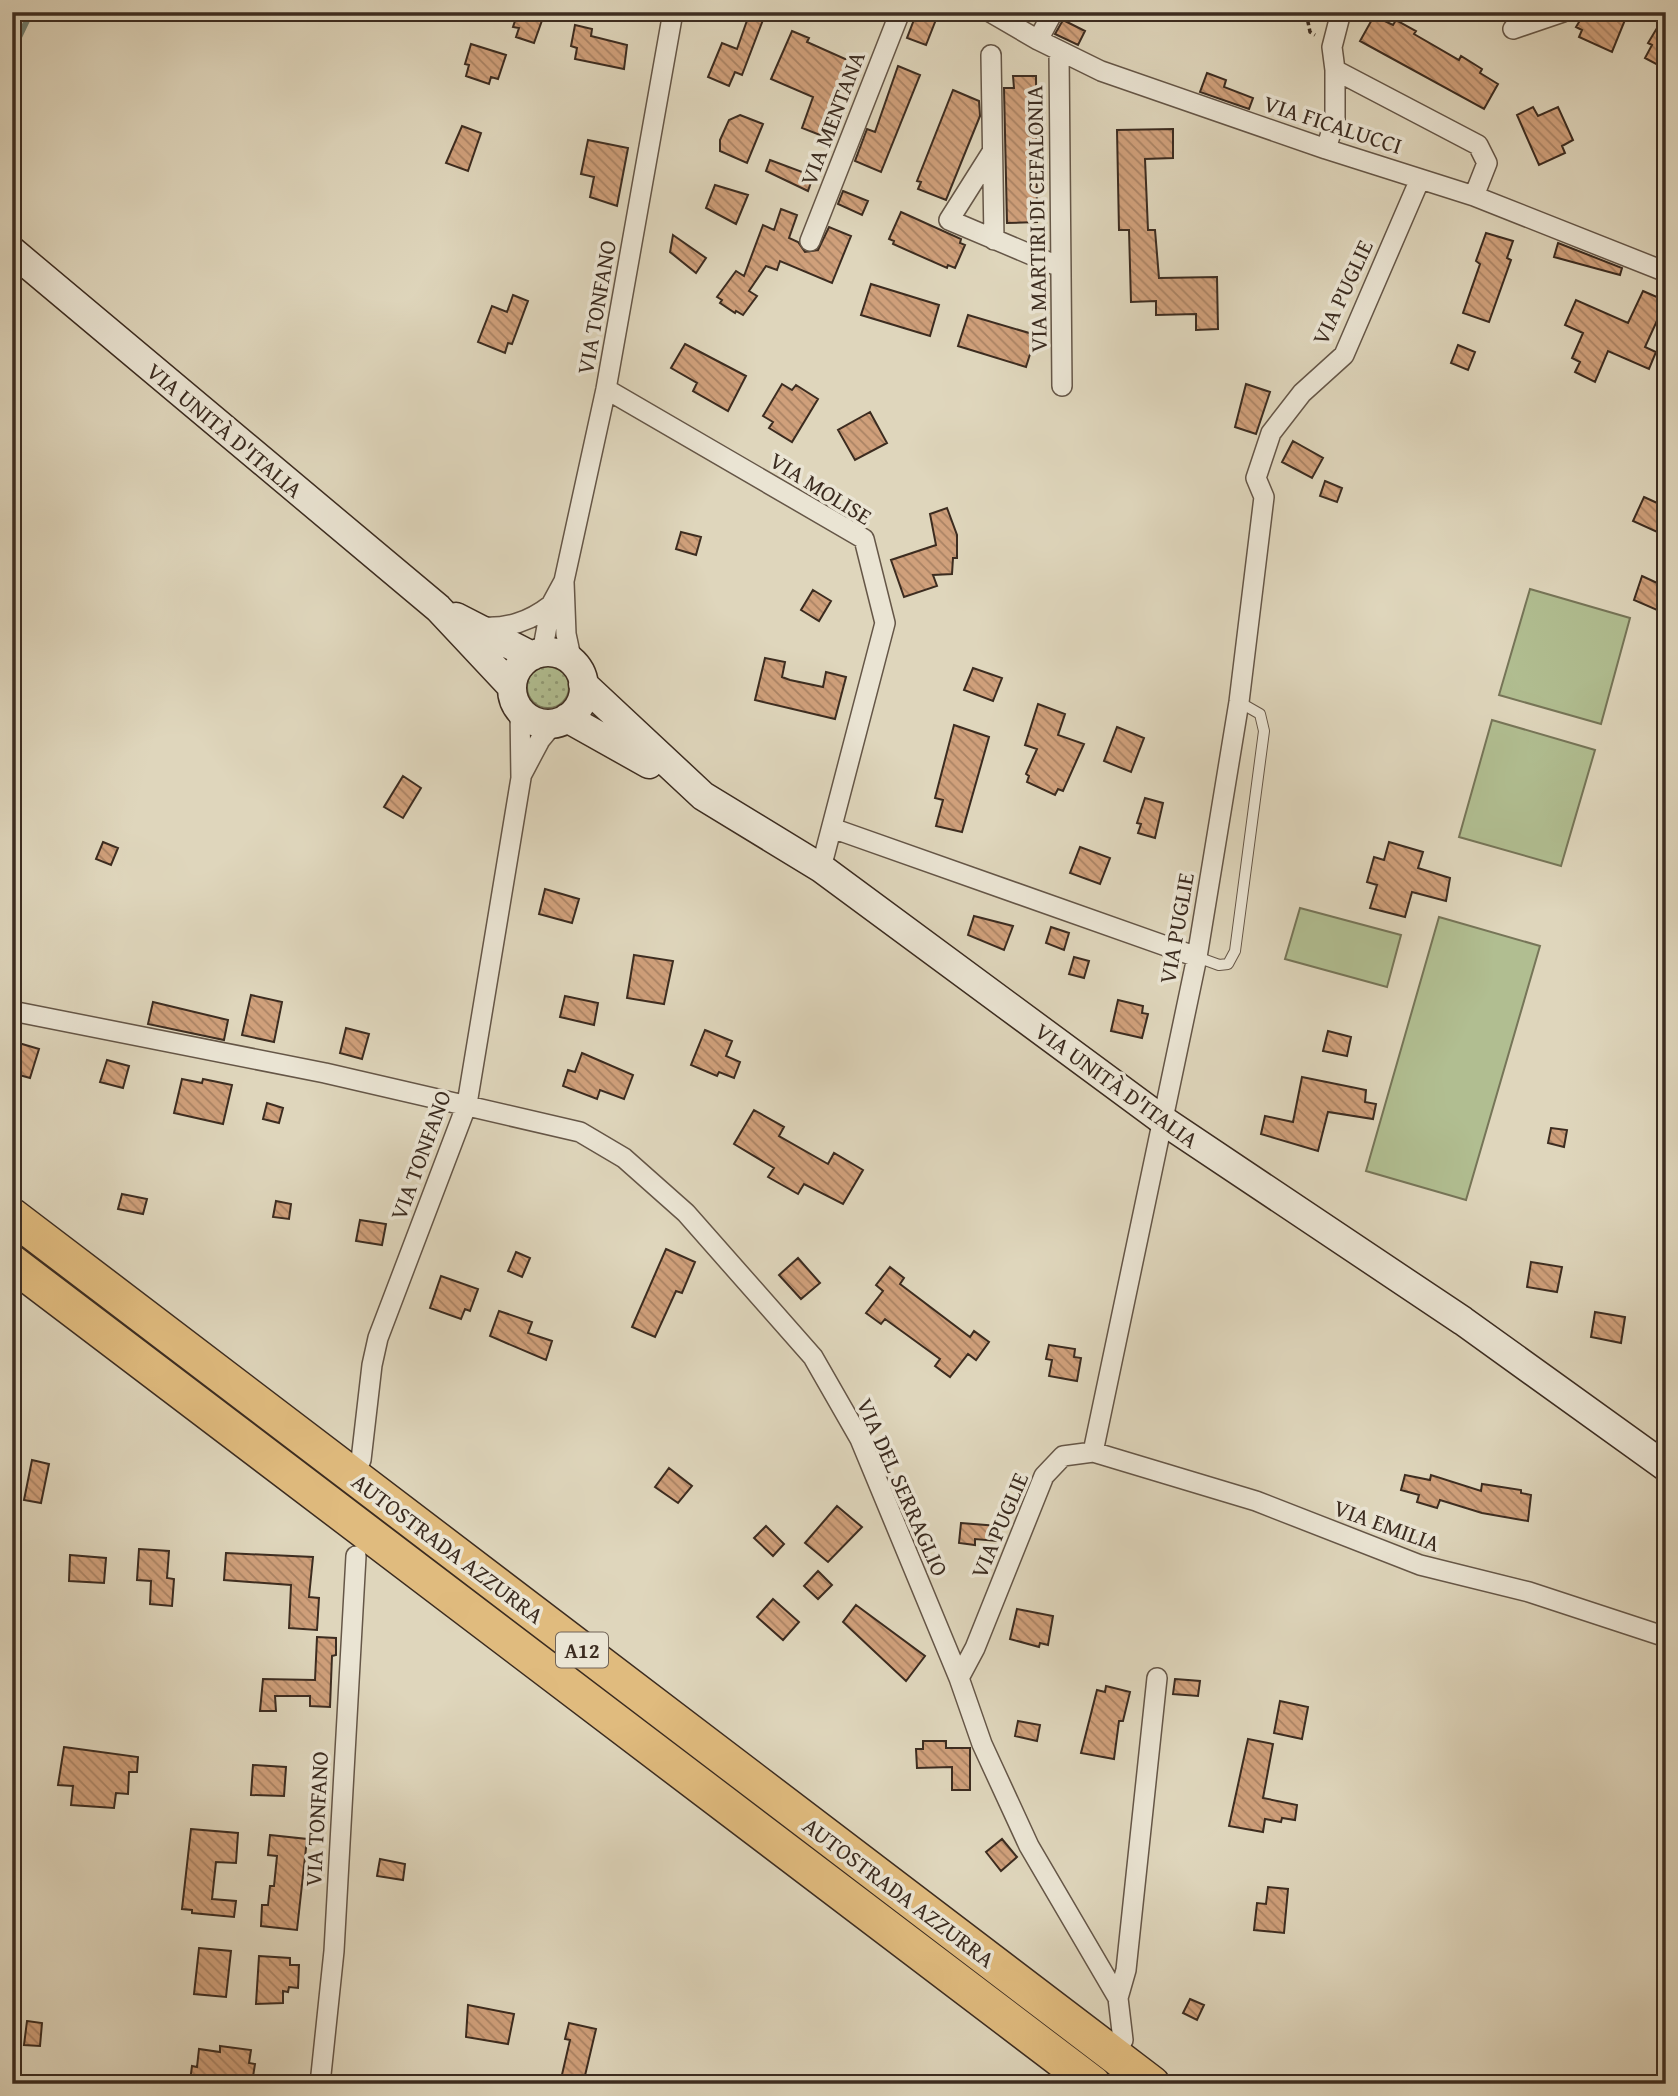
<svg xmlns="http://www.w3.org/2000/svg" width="1678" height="2096" viewBox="0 0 1678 2096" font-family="'Gentium Book Plus',serif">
  <defs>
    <pattern id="grass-dots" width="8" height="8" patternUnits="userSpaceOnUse" patternTransform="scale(1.75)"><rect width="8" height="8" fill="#b1be91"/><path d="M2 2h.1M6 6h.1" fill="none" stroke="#919b76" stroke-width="1.8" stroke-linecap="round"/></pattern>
    <pattern id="building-back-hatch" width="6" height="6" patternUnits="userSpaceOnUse" patternTransform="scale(1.75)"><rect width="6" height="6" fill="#d0a07b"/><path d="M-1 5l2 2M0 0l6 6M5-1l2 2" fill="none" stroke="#aa8364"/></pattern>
  </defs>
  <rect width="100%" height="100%" fill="#dfd6bc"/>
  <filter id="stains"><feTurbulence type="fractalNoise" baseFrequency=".00286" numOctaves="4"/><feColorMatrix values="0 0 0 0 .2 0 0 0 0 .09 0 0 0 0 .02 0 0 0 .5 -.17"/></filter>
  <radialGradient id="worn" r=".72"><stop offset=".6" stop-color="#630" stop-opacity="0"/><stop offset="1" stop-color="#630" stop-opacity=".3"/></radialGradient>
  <!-- grass -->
  <path fill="url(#grass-dots)" stroke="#767558" stroke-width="2" d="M527 687a21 21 0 1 1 42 0a21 21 0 1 1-42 0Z"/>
  <!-- park -->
  <path fill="#b1be91" stroke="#767558" stroke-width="2" d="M1530 589 1630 618 1601 724 1499 695Z
    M1492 720 1595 750 1561 866 1459 837Z
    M1300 908 1401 935 1387 987 1285 959Z
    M1439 917 1540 946 1466 1200 1366 1171Z"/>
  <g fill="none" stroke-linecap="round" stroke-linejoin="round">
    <!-- stream -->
    <path stroke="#718173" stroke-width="6" d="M12 52 31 12"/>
  </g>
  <!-- building -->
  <path fill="url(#building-back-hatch)" stroke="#3c2c20" stroke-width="2" d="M518 12H545L534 43 516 37 519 28 513 27Z
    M750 12H766L742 75 735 72 729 86 708 77 722 43 737 49Z
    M917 12 937 17 926 45 907 38Z
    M1585 12H1610L1625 20 1612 52 1579 37 1582 30 1576 27Z
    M1666 13V65L1660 62 1658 65 1645 58 1652 45 1648 43Z
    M1374 16 1393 25 1396 20 1416 31 1414 34 1459 60 1461 56 1482 69 1480 73 1498 84 1484 109 1360 41Z
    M1063 20 1085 31 1078 45 1055 34Z
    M575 25 592 29 591 36 627 45 624 69 575 59 577 48 571 46Z
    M792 31 809 38 807 42 852 62 849 69 852 71 849 79 852 81 846 96 841 94 825 137 802 128 813 97 771 79Z
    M471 44 506 55 498 79 491 77 489 84 466 76 469 65 465 64Z
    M898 66 920 75 881 172 855 161 867 129 875 132Z
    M1207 73 1226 80 1224 87 1253 98 1249 109 1200 92Z
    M1013 76H1036L1037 222 1007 223 1004 88H1014Z
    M953 90 979 101 980 116 946 200 918 189 921 182 917 181Z
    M1533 107 1538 116 1558 107 1573 140 1562 146 1565 153 1539 165 1517 115Z
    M740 115 763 124 747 163 720 151V140L729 120Z
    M462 126 481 133 468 171 446 163Z
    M1173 129V158L1145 159 1148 230H1155L1159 278 1217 277 1218 329 1196 330V314L1156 315V301L1131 302 1129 230H1119L1117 130Z
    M588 140 628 148 617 206 590 197 594 177 581 174Z
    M770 160 813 176 808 191 766 171Z
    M715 185 748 195 736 224 706 208Z
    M843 191 868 201 862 215 838 204Z
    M781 209 797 215 789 238 798 242 805 252 818 250 829 227 851 236 832 283 780 261 777 270 766 266 749 291 757 296 743 315 736 311 735 313 720 303 722 300 717 297 736 271 744 276 763 225 774 230Z
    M901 212 961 239 960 243 965 245 955 268 948 265 947 268 893 244 894 241 889 239Z
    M1486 233 1513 241 1507 258 1511 260 1489 322 1463 313 1480 264 1476 261Z
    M673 235 706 258 696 273 670 252Z
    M1558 243 1622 268 1620 275 1554 257Z
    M871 284 939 305 930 336 861 315Z
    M1643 291 1666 301 1645 347 1656 352 1649 369 1608 351 1595 382 1575 372 1580 362 1572 358 1583 333 1565 325 1576 300 1628 323Z
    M513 295 528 301 512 344 508 343 505 353 478 342 492 306 507 312Z
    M968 315 1036 335 1026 367 958 346Z
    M685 344 746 376 728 411 693 391 697 383 671 368Z
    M1458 345 1475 352 1468 370 1451 363Z
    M782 384 792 390 796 385 818 399 792 442 769 428 773 422 763 416Z
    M1246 384 1270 392 1256 434 1235 427Z
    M870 412 887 443 855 460 838 430Z
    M1293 441 1323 458 1312 478 1282 462Z
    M1325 481 1342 488 1337 502 1320 496Z
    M1644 497 1666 507V536L1633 521Z
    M947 508 957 535V558H953L952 574 933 575 937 586 904 597 891 560 936 545 930 514Z
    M681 532 701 537 696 555 676 549Z
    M1642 576 1666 587 1657 610 1634 600Z
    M813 590 831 601 819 621 801 610Z
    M765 658 785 662 782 677 790 680 823 687 826 672 846 677 835 719 755 700Z
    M973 668 1002 678 993 701 964 690Z
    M1038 704 1065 714 1058 735 1084 744 1063 791 1058 789 1055 795 1027 782 1029 776 1026 774 1037 749 1025 745Z
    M954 725 989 737 962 832 936 826 943 800 935 798Z
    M1117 727 1144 738 1131 772 1104 761Z
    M403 776 421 788 403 818 384 807Z
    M1145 798 1163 803 1155 838 1138 833 1141 824 1137 823Z
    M103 842 118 848 111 865 96 859Z
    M1389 842 1423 852 1418 868 1450 878 1446 901 1412 892 1405 917 1370 908 1377 885 1367 882 1374 857 1384 860Z
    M1080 847 1110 858 1100 884 1070 873Z
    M545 889 579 899 572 923 539 914Z
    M974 916 1013 926 1004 950 968 935Z
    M1051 927 1069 933 1064 950 1046 943Z
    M634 955 673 961 664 1004 627 998Z
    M1074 957 1089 961 1084 978 1069 974Z
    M251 995 282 1002 274 1042 242 1035Z
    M565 996 598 1003 594 1025 560 1017Z
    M1118 1000 1143 1006 1142 1013 1148 1014 1142 1038 1111 1031Z
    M153 1002 228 1020 224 1040 148 1024Z
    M346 1028 369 1034 362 1059 340 1053Z
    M705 1030 732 1041 726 1056 740 1062 734 1078 719 1072 717 1076 691 1065Z
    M1328 1031 1351 1037 1347 1056 1323 1051Z
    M12 1041 39 1049 30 1078 12 1073Z
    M582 1053 633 1075 624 1099 600 1090 597 1099 563 1086 568 1070 575 1072Z
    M107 1060 129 1066 123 1088 100 1082Z
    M1302 1077 1366 1090 1365 1102 1376 1104 1373 1119 1328 1112 1318 1151 1261 1134 1265 1116 1293 1122Z
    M182 1079 202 1083 203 1079 232 1085 223 1124 174 1113Z
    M267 1103 283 1108 279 1123 263 1119Z
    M754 1110 784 1127 779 1136 828 1164 834 1153 863 1170 843 1204 804 1184 798 1194 768 1177 774 1168 734 1144Z
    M1551 1128 1567 1130 1564 1147 1548 1143Z
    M122 1194 147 1199 143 1214 118 1209Z
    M276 1201 291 1204 289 1219 273 1217Z
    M360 1220 386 1224 382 1245 356 1241Z
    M666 1249 695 1262 682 1293 676 1291 655 1337 632 1327Z
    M516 1252 530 1258 522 1277 508 1271Z
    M798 1258 820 1283 801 1299 779 1275Z
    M1531 1262 1562 1267 1557 1292 1527 1287Z
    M890 1267 904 1278 900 1284 970 1337 974 1331 989 1342 976 1360 968 1354 950 1377 935 1366 940 1359 885 1319 881 1324 866 1313 883 1291 876 1285Z
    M441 1276 478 1289 470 1311 465 1309 461 1319 430 1308Z
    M499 1311 532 1322 528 1333 552 1341 546 1360 490 1336Z
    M1595 1312 1625 1317 1621 1343 1591 1337Z
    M1049 1345 1075 1349 1074 1357 1081 1358 1077 1381 1049 1376 1052 1360 1046 1359Z
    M32 1460 49 1464 41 1503 24 1500Z
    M669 1468 692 1486 678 1503 655 1487Z
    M1405 1475 1430 1480 1431 1475 1481 1491 1482 1484 1521 1490V1493L1531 1495 1528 1521 1482 1513 1440 1500 1437 1508 1417 1502 1419 1495 1401 1490Z
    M837 1506 862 1527 828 1562 805 1543Z
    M961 1523 998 1526 997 1541 975 1539V1545L959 1543Z
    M766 1526 784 1544 773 1556 754 1538Z
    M139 1549 169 1551 167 1578 174 1579 172 1606 150 1604 151 1581 137 1580Z
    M226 1553 313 1557 309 1597 319 1598 317 1630 289 1628 291 1585 224 1580Z
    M70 1555 106 1558 104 1583 69 1581Z
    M818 1571 832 1585 818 1599 804 1586Z
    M773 1599 799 1622 783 1640 757 1617Z
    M856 1605 925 1656 906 1681 843 1622Z
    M1017 1609 1053 1616 1048 1645 1040 1643 1039 1647 1010 1639Z
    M317 1637 336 1638V1655L332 1656 330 1707 310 1706V1696H275L276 1711H260L263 1679 315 1680Z
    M1175 1679 1200 1681 1198 1696 1173 1694Z
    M1106 1686 1130 1692 1123 1721H1119L1114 1759 1081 1753 1097 1690 1105 1692Z
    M1280 1701 1308 1707 1302 1739 1274 1733Z
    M1018 1721 1040 1725 1037 1741 1015 1736Z
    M1248 1739 1273 1744 1263 1798 1297 1805 1295 1820 1282 1818 1281 1822 1265 1819 1263 1832 1229 1826Z
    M923 1741H946V1748H970V1790H952V1767L917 1768 916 1749H923Z
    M64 1747 138 1757 137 1772H129L128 1794 116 1793 114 1808 71 1805 73 1786 58 1785Z
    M253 1765 286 1767 284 1796 251 1795Z
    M191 1829 238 1833 236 1863 216 1862 212 1899 236 1901 234 1917 192 1913V1910L182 1909Z
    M270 1835 307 1839 297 1930 261 1926 262 1905H268L270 1886H274L277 1856 268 1855Z
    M1002 1839 1017 1857 1001 1871 986 1852Z
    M380 1859 405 1864 403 1880 377 1876Z
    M1268 1887 1288 1889 1284 1933 1254 1930 1257 1903 1266 1904Z
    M199 1948 231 1951 226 1997 194 1994Z
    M259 1956 290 1958V1965H299L298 1988 289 1987 288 1992 283 1991V2003L256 2004Z
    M1190 1999 1204 2005 1197 2020 1183 2013Z
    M468 2005 514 2014 508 2044 466 2037Z
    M27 2021 42 2023 40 2046 24 2045Z
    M569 2023 596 2029 583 2084 561 2079 570 2040 565 2039Z
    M220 2046 251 2050 249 2063 255 2064 252 2083 190 2081 192 2066 197 2067 199 2049 220 2052Z"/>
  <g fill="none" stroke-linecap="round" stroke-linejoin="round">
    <!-- service casing -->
    <g stroke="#655647" stroke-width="12">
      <path id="service" d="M1197 957 1219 965 1228 964 1235 951 1264 731 1260 714 1239 702"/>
    </g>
    <!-- minor casing -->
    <g stroke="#655647" stroke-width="22">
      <path id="minor" d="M990 12 1038 40 1101 71 1326 149 1474 196 1666 272
        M1513 29 1563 12
        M1038 40 1053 12
        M1059 51 1062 386
        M991 55 994 240
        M1335 70 1478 145 1487 163 1474 196
        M1326 149 1335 120V70L1332 47 1341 12
        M992 152 949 220 1060 267
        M810 241 900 12
        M606 389 864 539 885 623 821 868
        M564 582 566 634 572 662
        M480 627C507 629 529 622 551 605
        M542 653 551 605 564 581 606 389 673 12
        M522 774 540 740 554 723
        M832 828 1197 957
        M12 1011 325 1073 580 1132 624 1158 686 1213 813 1357 860 1439 959 1678 982 1744 1029 1846 1118 1998 1123 2040
        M1093 1452 1256 1501 1420 1565 1529 1592 1666 1637
        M361 1460 372 1365 378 1338 467 1104 521 778 520 710
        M959 1678 975 1648 1044 1476 1063 1456 1093 1452 1197 957 1239 702 1264 497 1256 478 1271 433 1302 393 1344 355 1420 179
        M1118 1998 1126 1970 1157 1678
        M320 2084 334 1951 356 1556"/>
    </g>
    <!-- secondary casing -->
    <g stroke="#3c2c20" stroke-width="31">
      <path id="secondary" d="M12 251 438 608 512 687
        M456 617 532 656
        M512 688a36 36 0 1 1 72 0a36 36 0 1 1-72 0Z
        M583 684 703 796 821 868 1161 1119 1463 1321 1666 1467
        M567 718 649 764"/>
    </g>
    <!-- motorway casing -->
    <g stroke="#3c2c20" stroke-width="38">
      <path id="motorway" d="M12 1216 1152 2084
        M12 1263 1093 2084"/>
    </g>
    <!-- path -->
    <path stroke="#3c2c20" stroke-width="3.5" stroke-dasharray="5 3.5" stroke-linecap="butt" d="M1306 12 1310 32 1315 35"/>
    <!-- service -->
    <use href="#service" stroke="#eae4d3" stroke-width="10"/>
    <!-- minor -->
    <use href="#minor" stroke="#eae4d3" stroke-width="19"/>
    <!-- secondary -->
    <use href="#secondary" stroke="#eae4d3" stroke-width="28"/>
    <!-- motorway -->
    <use href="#motorway" stroke="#e0bb7e" stroke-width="35"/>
  </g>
  <g text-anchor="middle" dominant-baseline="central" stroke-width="7" stroke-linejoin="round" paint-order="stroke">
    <!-- shield labels -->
    <rect fill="#eae4d3" stroke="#706356" stroke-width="2" x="556" y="1632.5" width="52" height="35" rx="5"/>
    <g font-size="21" font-weight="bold" fill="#3c2c20">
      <text x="582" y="1650">A12</text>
    </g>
    <!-- street labels -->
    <g font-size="23" fill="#3c2c20" stroke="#eae4d3">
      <text transform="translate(832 118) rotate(-69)">VIA MENTANA</text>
      <text transform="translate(1333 124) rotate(18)">VIA FICALUCCI</text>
      <text transform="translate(1036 219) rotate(-91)">VIA MARTIRI DI CEFALONIA</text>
      <text transform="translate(1342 292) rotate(-65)">VIA PUGLIE</text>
      <text transform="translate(596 307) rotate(-80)">VIA TONFANO</text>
      <text transform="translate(225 430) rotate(40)">VIA UNITÀ D'ITALIA</text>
      <text transform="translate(821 488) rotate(32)">VIA MOLISE</text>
      <text transform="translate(1176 928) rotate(-80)">VIA PUGLIE</text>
      <text transform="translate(1117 1085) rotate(36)">VIA UNITÀ D'ITALIA</text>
      <text transform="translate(420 1155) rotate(-70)">VIA TONFANO</text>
      <text transform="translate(903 1487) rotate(66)">VIA DEL SERRAGLIO</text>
      <text transform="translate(999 1525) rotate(-67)">VIA PUGLIE</text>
      <text transform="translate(1387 1525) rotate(20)">VIA EMILIA</text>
      <text transform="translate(448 1548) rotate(37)">AUTOSTRADA AZZURRA</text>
      <text transform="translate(316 1819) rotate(-87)">VIA TONFANO</text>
      <text transform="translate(899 1892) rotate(37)">AUTOSTRADA AZZURRA</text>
    </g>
  </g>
  <!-- margin -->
  <rect width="1678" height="2096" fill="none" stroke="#dfd6bc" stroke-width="42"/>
  <rect x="14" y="14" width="1650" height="2068" fill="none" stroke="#3c2c20" stroke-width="3.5"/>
  <rect x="21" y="21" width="1636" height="2054" fill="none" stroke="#3c2c20" stroke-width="2"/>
  <rect width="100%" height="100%" filter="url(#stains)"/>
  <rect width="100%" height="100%" fill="url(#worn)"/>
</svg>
